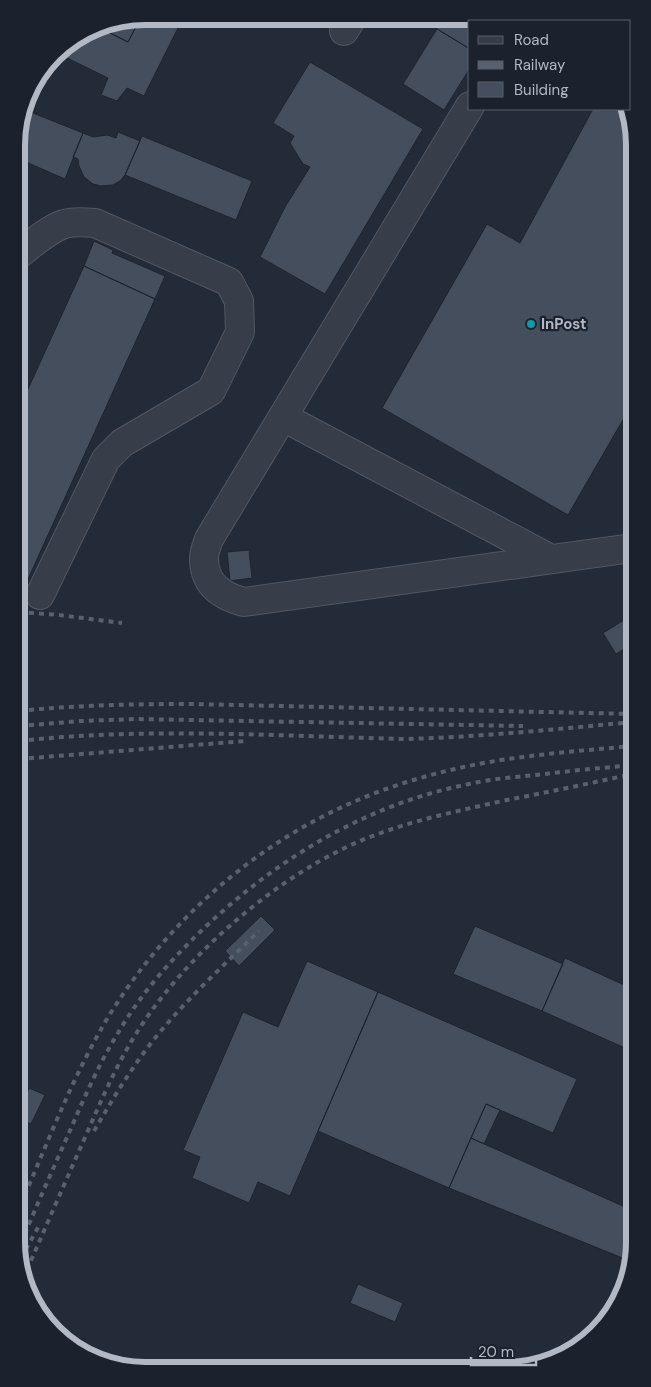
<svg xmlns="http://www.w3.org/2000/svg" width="651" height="1387" viewBox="0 0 651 1387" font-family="'DM Sans',sans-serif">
  <rect width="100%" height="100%" fill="#242b38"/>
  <!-- building -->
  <path fill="#454e5c" stroke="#1e242f" d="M145 16H184L144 96 127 88 117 101 101 95 108 78 57 53 60 48 96 26 128 42 141 17Z
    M141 17 128 42 96 26Z
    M205 17H225L220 28 203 20Z
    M419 18H502L500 21H470V49Z
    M437 29 470 49V68L444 110 403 84Z
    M310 62 423 129 325 294 260 257 285 207 310 167 303 164 290 143 294 136 273 123Z
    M23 109 83 133 65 179 17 158V129Z
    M593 109H629L630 112 631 406 568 515 382 408 487 224 520 243Z
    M118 132 140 141 125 175 120 181 113 185 101 186 93 184 84 177 79 166 78 159 73 157 83 133 93 137 107 135 116 138Z
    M142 136 252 181 236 220 125 175Z
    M94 241 113 250 112 253 165 276 155 299 84 266Z
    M84 266 155 299 19 599 18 411Z
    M249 550 252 578 230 581 227 552Z
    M632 615V644L616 654 603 633Z
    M261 916 275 930 239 966 225 951Z
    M475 926 563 964 542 1011 453 974Z
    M565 958 633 989 634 1052 542 1011Z
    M307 961 378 992 290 1196 258 1182 249 1203 192 1178 200 1157 183 1150 243 1012 278 1027Z
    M378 992 577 1079 553 1133 486 1104 449 1188 318 1131Z
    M29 1088 45 1095 31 1124 20 1119V1108Z
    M486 1104 500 1110 484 1144 471 1138Z
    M471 1138 634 1211V1251L630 1261 449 1188Z
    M358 1284 403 1303 395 1322 350 1303Z"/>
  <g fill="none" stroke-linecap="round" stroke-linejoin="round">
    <!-- minor casing -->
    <g stroke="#525863" stroke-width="30">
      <path id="minor" d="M521 21 523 19
        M344 31 352 18
        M470 106 209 539C207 545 204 552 204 558 204 584 221 596 244 602L632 548
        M18 255C32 244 47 230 64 224 74 221 85 222 95 223L229 282 239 301 240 332 211 391 122 443 106 459 40 595
        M283 417 551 559"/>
    </g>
    <!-- minor -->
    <use href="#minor" stroke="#373d49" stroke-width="28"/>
    <!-- rail -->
    <path stroke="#59616f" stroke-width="4" stroke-dasharray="5 5" stroke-linecap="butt" d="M19 612 59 615 122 623
      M19 711C77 705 134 704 192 704L632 714
      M19 726 81 721 136 719 523 726
      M19 741C147 727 276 736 405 739 481 737 557 729 633 722
      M19 759 245 741
      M94 1131C114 1097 134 1063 160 1032 190 996 225 964 259 931
      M21 1204C47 1144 71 1081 104 1024 162 926 253 844 358 800 393 785 431 774 468 766 522 755 578 751 633 746
      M21 1243C36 1207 52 1171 68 1135 83 1101 98 1065 118 1033 140 995 169 962 200 932 276 859 365 805 469 784 491 779 514 777 536 775 568 771 601 768 633 765
      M21 1258 40 1224
      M23 1279C43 1233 63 1187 83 1142 98 1108 112 1074 131 1042 181 957 283 869 375 835 418 819 462 810 507 800 549 792 591 783 633 774"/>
  </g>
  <!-- markers -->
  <circle fill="#0f9aa8" stroke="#1c222d" stroke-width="2" cx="531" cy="324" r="5"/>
  <g text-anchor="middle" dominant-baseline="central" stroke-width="4.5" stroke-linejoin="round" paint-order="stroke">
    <!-- poi labels -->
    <g font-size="15" font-weight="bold" fill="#b2b8c4" stroke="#1c222d" text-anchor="start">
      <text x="541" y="324">InPost</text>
    </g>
  </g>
  <!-- crop -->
  <path d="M0 0H651V1387H0ZM145 25H506A120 120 0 0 1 626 145V1242A120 120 0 0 1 506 1362H145A120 120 0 0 1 25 1242V145A120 120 0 0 1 145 25Z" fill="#1c222d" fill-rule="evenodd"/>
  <path fill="none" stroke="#b2b8c4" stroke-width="6" d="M145 25H506A120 120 0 0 1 626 145V1242A120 120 0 0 1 506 1362H145A120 120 0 0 1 25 1242V145A120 120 0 0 1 145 25Z"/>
  <!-- legend -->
  <rect x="468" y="20" width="162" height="90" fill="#1c222d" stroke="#585e69"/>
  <rect x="478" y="36" width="25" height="8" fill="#373d49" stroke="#585e69"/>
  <text x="514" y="45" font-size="15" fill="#b2b8c4">Road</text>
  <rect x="478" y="61" width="25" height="8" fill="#59616f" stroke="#585e69"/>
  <text x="514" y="70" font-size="15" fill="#b2b8c4">Railway</text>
  <rect x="478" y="82" width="25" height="15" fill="#454e5c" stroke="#585e69"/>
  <text x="514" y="95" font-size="15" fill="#b2b8c4">Building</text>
  <!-- scale -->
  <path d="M471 1357v8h65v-8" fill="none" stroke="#b2b8c4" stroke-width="2.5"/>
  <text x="478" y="1357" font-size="15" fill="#b2b8c4" stroke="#1c222d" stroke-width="4" paint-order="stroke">20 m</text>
</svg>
